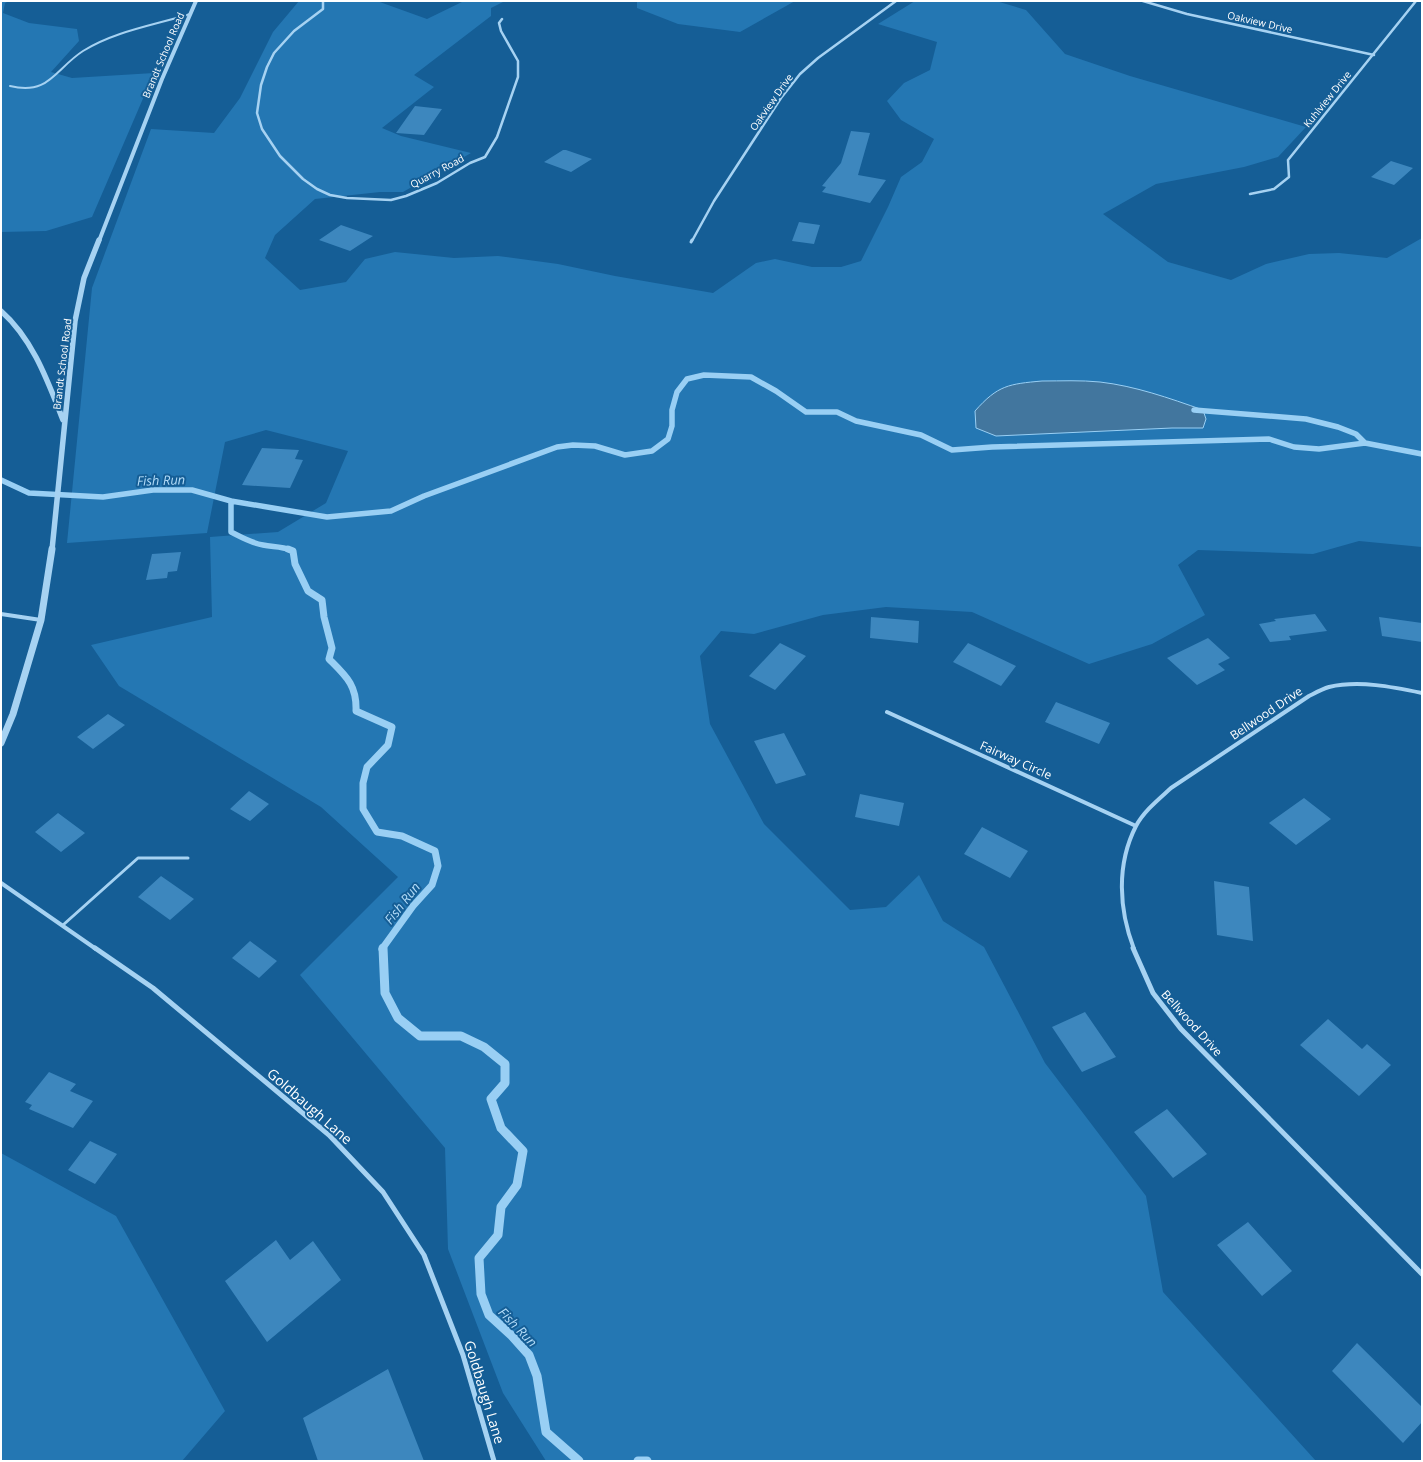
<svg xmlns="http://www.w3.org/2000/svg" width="1423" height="1462" viewBox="0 0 1423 1462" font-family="'Open Sans',sans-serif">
  <rect width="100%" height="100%" fill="#155e96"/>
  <!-- green -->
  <path fill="#2477b3" d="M1 1H9L5 3 3 13 29 23 77 29 79 41 51 72 72 78 154 73 92 217 46 231 1 232Z
    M299 1H377L427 19 464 1H505L491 8V16L414 75 434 87 382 128 401 136 471 153 403 192H380L315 199 275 235 265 258 300 290 346 282 365 259 395 252 454 258 498 256 558 264 615 276 713 293 756 263 775 259 812 267H841L861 261 888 207 901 177 922 162 934 139 901 120 887 101 904 83 930 70 937 42 878 24 915 1H996L1026 10 1065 54 1130 76 1306 127 1278 157 1244 167 1156 184 1103 214 1168 262 1231 280 1266 264 1309 254 1339 253 1387 258 1422 238V415L1421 418 1422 420V547L1359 541 1313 554 1198 550 1178 565 1205 615 1152 644 1089 664 972 612 886 607 823 615 754 634 721 631 700 656 710 724 764 824 850 910 886 907 919 875 943 921 984 947 1045 1063 1146 1196 1163 1292 1316 1461H546L503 1393 448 1249 445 1148 300 975 398 877 321 807 119 686 91 645 212 617 210 537 278 532 326 503 348 451 266 430 225 442 207 533 67 543 92 288 151 129 214 133 240 98 273 32Z
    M637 1H795L740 32 678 24 637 8Z
    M1 1153 116 1216 225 1411 182 1461H1Z"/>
  <!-- water -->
  <path fill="#42769e" stroke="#99cff4" d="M1042 381C1061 381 1081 380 1100 382 1135 386 1169 398 1203 410L1206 419 1203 428H1172L996 436 976 428 975 411C998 385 1009 384 1042 381Z"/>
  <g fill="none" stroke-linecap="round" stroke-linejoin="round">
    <!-- stream-far2 -->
    <path stroke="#99cff4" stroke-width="5.5" d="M1194 410 1306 419 1338 427 1356 434 1365 443
      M1 480 29 493 103 497 153 490H192L231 501V532C241 537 251 543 263 545 273 547 281 546 291 550
      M231 501 327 517 391 511 424 496 557 447 573 445 595 446 625 455 652 451 668 439 672 426V410L677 392 687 379 704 375 751 377 776 391 806 412H837L856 421 921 435 952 450 992 447 1269 439 1294 447 1319 449 1365 443 1422 454"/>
    <!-- stream-far1 -->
    <path stroke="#99cff4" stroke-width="7" d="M288 549 293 551 295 564 308 591 322 600 324 617 332 648 329 659C346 676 357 685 356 711L392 727 388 745 367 767 363 783V809L377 832 402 836 435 851 438 866 432 885 413 906 382 949"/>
    <!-- stream -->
    <path stroke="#99cff4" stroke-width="9" d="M383 948 385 993 398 1018 420 1036H461L484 1047 505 1064V1083L491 1099 501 1128 523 1151 517 1185 501 1207 498 1235 479 1258 481 1294 489 1315 512 1336 529 1355 537 1376 546 1432 579 1461
      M638 1461H647"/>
  </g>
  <!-- building -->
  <path fill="#3d87be" d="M415 106 442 109 424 135 396 133Z
    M851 131 870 133 858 175 886 180 870 203 822 192 826 187 822 186 841 163Z
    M563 150H566L592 159 571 172 544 162Z
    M1391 161 1413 168 1394 185 1371 177Z
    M799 222 820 225 814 244 792 241Z
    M341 225 373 236 350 251 319 240Z
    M262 448 299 450 295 459 303 460 290 488 242 485Z
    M181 552 177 571 168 572 167 578 146 580 152 554Z
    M1315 614 1327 631 1289 636 1291 640 1270 642 1259 624 1276 621 1274 619Z
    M871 617 919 621 918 643 870 638Z
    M1379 617 1422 623V642L1382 636Z
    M1208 638 1230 658 1218 664 1225 670 1197 685 1167 658Z
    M780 643 806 656 775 690 749 676Z
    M968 643 1016 666 1001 686 953 662Z
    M1056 702 1110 723 1099 744 1045 722Z
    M108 714 125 725 93 749 77 737Z
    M784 733 806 775 776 784 754 741Z
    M249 791 269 804 250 821 230 809Z
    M860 794 904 803 899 826 855 817Z
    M1304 798 1331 819 1296 845 1269 823Z
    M58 813 85 833 61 852 35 832Z
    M982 827 1028 851 1010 878 964 854Z
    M161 876 194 899 170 920 138 897Z
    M1214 881 1249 887 1253 941 1217 935Z
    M250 941 277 961 259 978 232 958Z
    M1085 1012 1116 1057 1082 1072 1052 1027Z
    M1328 1019 1362 1049 1367 1044 1391 1065 1359 1096 1300 1045Z
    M49 1072 76 1084 70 1091 93 1101 73 1128 29 1109 32 1105 25 1102Z
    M1167 1109 1207 1154 1173 1178 1134 1132Z
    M90 1141 117 1154 95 1184 68 1170Z
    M1248 1222 1292 1271 1262 1296 1217 1245Z
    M276 1240 290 1260 313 1241 341 1280 267 1342 225 1281Z
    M1357 1343 1422 1407V1422L1403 1443 1332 1371Z
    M388 1369 424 1461H318L303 1418Z"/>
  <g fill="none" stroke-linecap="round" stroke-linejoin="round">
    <!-- service-far1 -->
    <path stroke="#a6d2f2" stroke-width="2" d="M10 86C49 96 55 69 83 51 115 31 155 25 190 14"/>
    <!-- service -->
    <path stroke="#a6d2f2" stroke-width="3" d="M63 925 138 858H188"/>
    <!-- minor-far3 -->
    <path stroke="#a6d2f2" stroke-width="2.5" d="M323 1V9L294 31 274 53 267 67 261 85 257 113 262 129 280 156 303 179 317 189 330 195 347 198 391 200 406 196 437 183 470 163 485 157 497 137 518 77V61L501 31 499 23 502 19
      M1143 1 1187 14 1374 55
      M1250 194 1274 189 1289 177 1288 160 1416 1
      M692 241 714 201 781 98 800 74 818 58 896 1"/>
    <!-- minor-far2 -->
    <path stroke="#a6d2f2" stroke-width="3" d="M691 242 692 240"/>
    <!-- minor-far1 -->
    <path stroke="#a6d2f2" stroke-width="4" d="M1 614 41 620
      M887 712 1136 826
      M1 883 96 949
      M1134 949C1119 910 1116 865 1136 826 1144 811 1159 799 1171 788L1309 696C1315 693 1322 689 1329 687 1359 680 1393 687 1422 693"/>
    <!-- minor -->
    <path stroke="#a6d2f2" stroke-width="5" d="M95 948 153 988 329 1135 383 1192 424 1255 463 1355 494 1461
      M1133 948 1153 993 1181 1029 1422 1274"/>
    <!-- tertiary-far2 -->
    <path stroke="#a6d2f2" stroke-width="4" d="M99 241 162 79 196 1"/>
    <!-- tertiary-far1 -->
    <path stroke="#a6d2f2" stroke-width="5.5" d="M1 311C33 339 48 382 63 420
      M52 550 75 321 84 278 99 240"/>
    <!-- tertiary -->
    <path stroke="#a6d2f2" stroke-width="7" d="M1 743 13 714 41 620 52 549"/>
  </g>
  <g text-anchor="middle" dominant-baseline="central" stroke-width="4" stroke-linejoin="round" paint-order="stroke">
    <!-- far-street labels -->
    <g font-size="10" fill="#fff" stroke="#155e96">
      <text transform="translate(1260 22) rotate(13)">Oakview Drive</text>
      <text transform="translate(163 55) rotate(-67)">Brandt School Road</text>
      <text transform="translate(1327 99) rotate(-51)">Kuhlview Drive</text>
      <text transform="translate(771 102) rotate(-55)">Oakview Drive</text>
      <text transform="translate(437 171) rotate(-28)">Quarry Road</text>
      <text transform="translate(62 364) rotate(-83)">Brandt School Road</text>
    </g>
    <!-- street labels -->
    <g font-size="12" fill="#fff" stroke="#155e96">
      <text transform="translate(1266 713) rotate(-34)">Bellwood Drive</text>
      <text transform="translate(1016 760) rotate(24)">Fairway Circle</text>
      <text transform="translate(1192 1023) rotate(48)">Bellwood Drive</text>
    </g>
    <!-- water labels -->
    <g font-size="13" font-style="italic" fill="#b3dcf8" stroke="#155e96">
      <text transform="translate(161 480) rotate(-2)">Fish Run</text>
      <text transform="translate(402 903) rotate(-52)">Fish Run</text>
      <text transform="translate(518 1327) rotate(46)">Fish Run</text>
    </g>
    <!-- near-street labels -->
    <g font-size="14" fill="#fff" stroke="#155e96">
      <text transform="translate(310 1106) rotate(41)">Goldbaugh Lane</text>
      <text transform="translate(485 1392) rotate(73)">Goldbaugh Lane</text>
    </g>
  </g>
  <!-- border -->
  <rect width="1423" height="1462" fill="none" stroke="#ffffff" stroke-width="4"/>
</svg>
